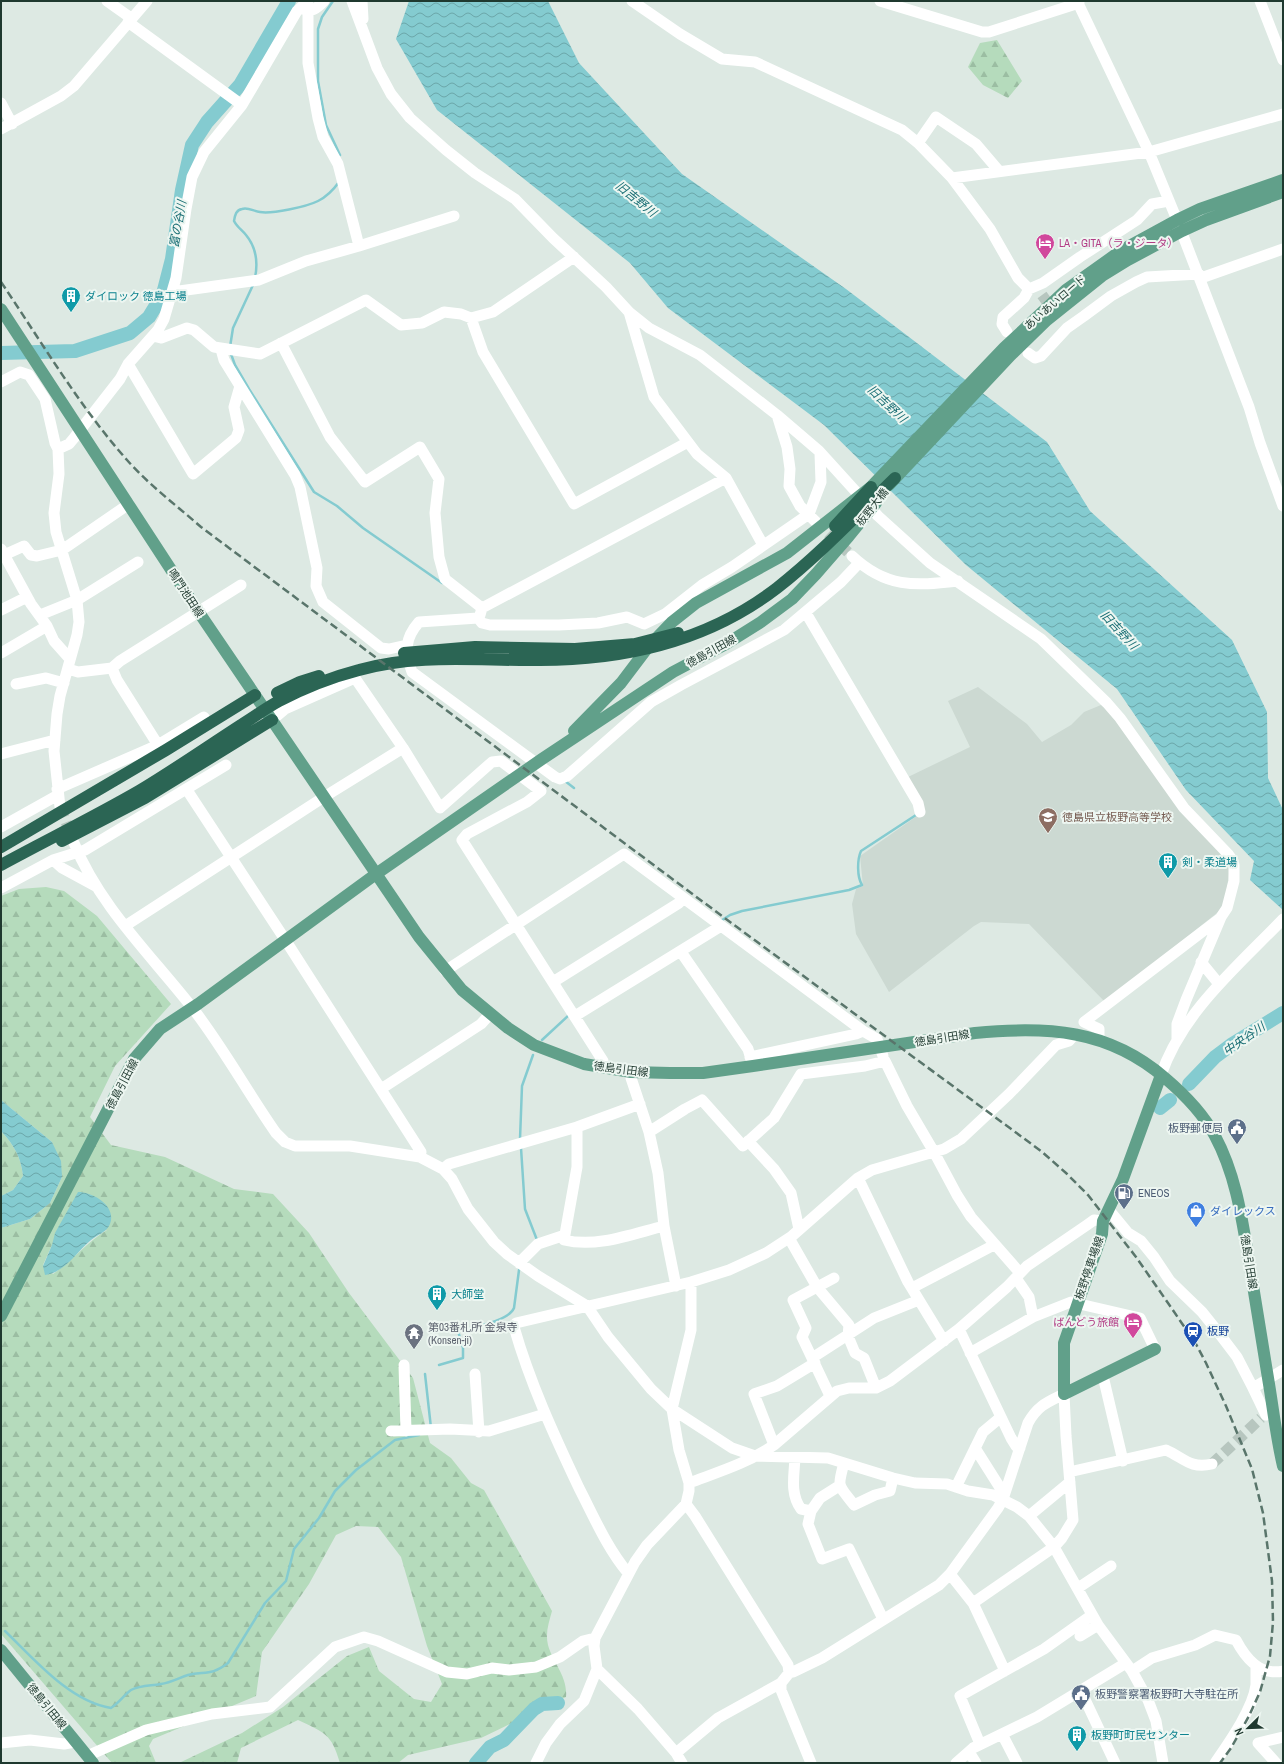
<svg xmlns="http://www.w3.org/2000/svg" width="1284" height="1764" viewBox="0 0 1284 1764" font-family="'Archivo Narrow','Noto Sans JP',sans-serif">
  <defs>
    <pattern id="forest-firs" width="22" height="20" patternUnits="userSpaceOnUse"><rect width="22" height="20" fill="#b5dbbc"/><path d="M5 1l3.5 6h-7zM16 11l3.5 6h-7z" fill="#9bbda2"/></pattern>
    <pattern id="water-waves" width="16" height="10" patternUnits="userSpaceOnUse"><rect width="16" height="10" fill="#84cbd0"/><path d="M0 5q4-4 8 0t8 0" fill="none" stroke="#6ba6a9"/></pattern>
  </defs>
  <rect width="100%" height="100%" fill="#dde9e3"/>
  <!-- built -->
  <path fill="#ccd9d2" d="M978 687 1027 724 1042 742 1071 725 1084 712 1101 705 1106 706 1226 856 1230 866 1226 896 1222 909 1105 1002 1029 924 981 922 974 926 889 992 856 934 852 904 856 889 863 886 860 856 924 811 908 777 970 747 948 701Z"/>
  <!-- forest -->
  <path fill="url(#forest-firs)" fill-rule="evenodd" d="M997 40 1022 81 1008 98 983 85 968 67 980 43Z
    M46 887 64 891 97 916 171 1004 115 1066 90 1117 111 1145 165 1157 234 1189 273 1194 309 1233 349 1293 413 1378 430 1443 451 1458 471 1483 484 1490 552 1611C549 1622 545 1633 548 1645 553 1663 568 1677 566 1697L481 1738 408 1755 398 1763H340C331 1733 325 1733 298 1720L241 1748 237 1763H179L242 1733 283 1707 347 1656 369 1647 379 1671 414 1699 431 1702 442 1684 427 1646 401 1557 378 1527 356 1526 336 1535 309 1584 262 1652 256 1696 153 1739 149 1746 156 1763H112L1 1634V1228L30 1219 50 1203 62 1177 52 1142 1 1100V896L19 889ZM107 1230C87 1242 73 1260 53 1274L43 1265 52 1245Z
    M1 1131C14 1145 21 1157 23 1176L13 1190 1 1196Z"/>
  <!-- water -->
  <path fill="url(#water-waves)" d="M409 1H548L579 63 682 174 846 289 1047 442 1090 511 1232 640 1267 712 1268 778 1283 810V910L1250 880 1254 861 1186 790 1117 689 966 565 824 425 668 308 630 263 437 110 396 39Z
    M1 1100 52 1142 61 1161 62 1177 50 1203 30 1219 1 1228V1196L13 1190 23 1176C21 1157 14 1145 1 1131Z
    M78 1192C93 1192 117 1206 110 1224 107 1232 97 1235 91 1240 76 1252 66 1272 45 1275L43 1266 52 1245 55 1233Z"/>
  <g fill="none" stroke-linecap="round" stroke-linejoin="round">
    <!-- stream -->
    <path stroke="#84cbd0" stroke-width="2.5" d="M333 1 322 17 318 29V81L326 125 340 155
      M255 278C258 263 256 247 246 235 242 230 237 227 234 221 235 215 236 210 242 209 248 207 253 211 260 212 272 214 306 207 318 201 326 197 334 189 339 182
      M230 347 233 328 253 285
      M231 354 235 365 249 389 314 492 337 506 363 528 442 583
      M565 781 574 788
      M719 922 730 915 742 911 849 890 862 885C857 877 857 860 861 851L916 815
      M542 1040 569 1015
      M520 1139 522 1086 533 1055
      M521 1148 525 1209 537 1240
      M439 1365 463 1358V1348L458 1331C472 1327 508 1322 514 1308L519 1270
      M425 1374 431 1428
      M5 1631C33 1658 70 1702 111 1708 119 1703 126 1693 131 1690 141 1685 151 1686 161 1684 170 1683 179 1678 188 1675 205 1671 211 1676 228 1663L265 1603 286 1581 294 1549 319 1518 335 1491 356 1470 395 1440 419 1435"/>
    <!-- river -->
    <path stroke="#84cbd0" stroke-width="14" d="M1 353 75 351 130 333 149 317 163 294 172 259 182 190 192 145 207 122 240 85 289 1
      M1189 1084 1215 1057 1231 1045 1283 1013
      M1160 1108 1170 1100
      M476 1763 490 1747 504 1740 534 1709 542 1704 558 1703"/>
    <!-- minor-tunnel -->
    <path stroke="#b7c6bf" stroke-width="11" stroke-dasharray="11 5.5" stroke-linecap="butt" d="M1042 295 1061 321
      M816 522 852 556
      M60 807 72 837
      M1212 1464 1261 1418"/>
    <!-- minor -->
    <path stroke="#fff" stroke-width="11" d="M107 1 131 18
      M352 1 377 68 391 94 410 118 446 150 475 173 515 199 553 238 606 287 629 312 649 328 700 355 777 415 819 451 878 516 930 563 1041 639 1107 703 1120 718 1184 808 1228 854 1233 861 1234 865V881L1227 908 1221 917 1186 1000 1177 1024V1040
      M362 1 363 19
      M632 1 680 34 717 56 722 59 755 62 902 130 918 143 952 178 1149 152 1283 114
      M880 1 982 32H989L1079 3
      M1077 1 1149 152 1177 220 1249 407 1260 443 1283 506
      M1260 1 1283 60
      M301 8C312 13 316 9 324 1
      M128 22 242 105
      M1 103 12 124
      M1 129 61 96 74 86 147 1
      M918 143 936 117 976 144 999 171
      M952 178 990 229 1018 278 1029 289
      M359 246 454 216
      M1201 278 1283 249
      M172 292 259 280 306 261 359 246 338 164 323 137 318 118 308 63V11
      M629 312 654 397 697 454 726 478 763 545
      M471 318 483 352 574 504 688 442
      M1007 332 1002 324 1003 317 1024 298 1029 289 1043 283 1080 257 1137 220 1152 204 1169 201
      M153 336 161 338 187 328 194 330 214 347 260 354 366 300 401 325 422 323 444 312 461 314 471 318 493 312 574 257
      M281 343 330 437 365 482 420 447 439 479 435 513 439 557 445 579 482 608
      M221 349 224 360 295 475 300 487 317 568 316 586 323 602 381 648 389 649 407 645
      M1028 353 1035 358 1041 356 1067 328 1084 316 1111 296 1136 282 1147 277 1199 274
      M128 364 193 474 236 438 239 430 234 407 240 386
      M1 382 20 372 29 375 45 399 55 443 58 449
      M778 418 787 447 790 469 789 486 800 506 816 522
      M820 453 821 482 809 514 732 567 702 585 665 614 644 624 627 617 598 623 559 625H490L482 623 478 618 419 622C404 639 405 652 412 672L555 777 560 779 567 776 651 702 681 685 784 630 841 582 859 563
      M1 549 31 604 47 626 54 641 70 659
      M4 555 24 546 31 555 37 556 62 550 129 504
      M852 556C886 588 914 586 958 581
      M1 610 27 597
      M806 613 918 803 920 812
      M40 615 77 600 138 562
      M480 615 482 608 726 478
      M1 653 47 626
      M112 668 117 680 158 745
      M68 669 78 672 112 668 120 661 241 585
      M16 684 46 678 64 683
      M272 720 285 709 355 678 403 748 440 808 492 762 501 761 541 791 527 802 467 834 462 840 603 1061 604 1068
      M1 754 55 740
      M57 789 158 745 204 717
      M187 790 286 941 421 1152 420 1157
      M60 807 54 751 57 714 60 696 77 635 79 622 77 600 56 532 54 513 59 474 58 449 69 444 74 438 120 379 128 364 158 330 164 319 176 278 186 209 192 177 204 152 242 105 297 11 308 1
      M1 827 58 795
      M74 843C100 907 152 956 194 1010 224 1049 248 1093 276 1133L285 1142 295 1146H350L420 1157 443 1169 452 1179 468 1209 494 1242 507 1254 538 1276 587 1306 608 1337 651 1389 672 1409 732 1448 755 1456 828 1458 893 1478 915 1483 947 1484 968 1491 993 1495 1017 1507 1029 1516 1054 1547 1098 1625 1132 1671 1148 1700 1156 1721 1163 1763
      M53 860 85 850 226 765
      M1 888 53 860 62 868 97 887
      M125 926 324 797 403 748
      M681 952 748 1049 753 1066
      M1201 962 1219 984
      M445 971 624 854 863 1031 877 1039 883 1056
      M553 982 679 903
      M575 1016 721 926
      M1099 1040V1029L1084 1022 1219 919
      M750 1057 856 1034 863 1031
      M631 1072V1078L649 1132 658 1173 664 1226 676 1286
      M1161 1075C1183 1011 1238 966 1283 919
      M381 1089 481 1024 490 1014
      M577 1127V1167L564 1240C597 1248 632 1234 664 1226
      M649 1132 685 1109 702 1100 743 1146 774 1118 801 1074 865 1066 885 1061 907 1106 934 1152 957 1195 971 1217 1020 1273
      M748 1141 774 1169 791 1193 799 1229
      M443 1169 449 1164 577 1127 640 1104
      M858 1178 908 1282 944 1341
      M1109 1210 1128 1233 1141 1241 1154 1257 1170 1281 1202 1312 1218 1332 1237 1357 1253 1388
      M789 1238 817 1287 849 1325 848 1336 855 1353 864 1358 876 1388
      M519 1263 538 1244 565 1235
      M1016 1278 1029 1297 1033 1317
      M912 1288 994 1245
      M959 1329 1011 1438 1016 1446 1020 1448
      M970 1353 1033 1317 1071 1302 1140 1318 1155 1349
      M812 1358 874 1318 919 1300
      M404 1365 406 1431
      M475 1374 479 1432
      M1103 1376 1123 1461
      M830 1396 802 1337 806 1328 793 1300 834 1278
      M1266 1415 1253 1388 1283 1370
      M391 1431 450 1429 489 1431 545 1414
      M774 1445 754 1394 777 1386 815 1363
      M975 1448 1004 1494
      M795 1458C794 1476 790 1494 801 1509L811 1511 808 1524 822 1559 849 1549 883 1619
      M844 1463C837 1488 838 1484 854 1505L875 1495 890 1491 893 1478
      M1069 1472 1166 1450C1184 1458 1190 1469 1212 1464
      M689 1483C718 1472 748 1463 774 1445L837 1391 849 1388H876L890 1381 959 1329 1007 1287 1027 1266 1087 1225 1094 1220 1103 1221
      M956 1487 983 1432 1001 1417
      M686 1504 695 1516 788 1665 789 1673
      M811 1511 820 1498 839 1486
      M1029 1516 1070 1482
      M628 1573C607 1548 594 1517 579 1488 554 1435 530 1383 514 1327L516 1323 691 1282 729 1270 766 1253 792 1236 858 1178 872 1170 944 1149 961 1139 1009 1094 1056 1045 1069 1041 1075 1034
      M950 1574 973 1603 1005 1671
      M1078 1588 1111 1566
      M1080 1636 1098 1625
      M595 1638 594 1646 597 1669 638 1709 676 1753 682 1763
      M1132 1671 1152 1658 1195 1645 1215 1635 1236 1640C1246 1659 1260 1676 1283 1671
      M781 1683V1690L811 1763
      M1081 1691 1115 1763
      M1002 1734 1017 1763
      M1 1743 30 1740 64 1744 75 1742
      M980 1744 960 1696 1044 1649 1092 1615
      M969 1752 976 1763
      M676 1753 718 1718 781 1683 789 1673 793 1672 822 1658 939 1585 950 1574 998 1508 1003 1499 1028 1423C1038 1405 1048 1402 1064 1394L1066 1436 1073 1520 1062 1538 1054 1547 973 1603
      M87 1756 146 1730 212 1714 270 1707 335 1647 364 1637 378 1641 447 1672 467 1674 492 1668 509 1670 536 1667 560 1657 583 1641 595 1638 635 1562 647 1545 686 1504 689 1491V1483L679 1450 672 1409 691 1330V1282
      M536 1763 546 1743 560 1724 584 1701 597 1669
      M956 1763 973 1748 1037 1717 1126 1663
      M1215 1763C1228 1744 1253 1709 1256 1685 1256 1679 1256 1673 1256 1666
      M1276 1763 1258 1743 1283 1737"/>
    <!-- major -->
    <path stroke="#61a08a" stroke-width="12" d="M1 309 198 611 419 937 462 990 508 1028 534 1045 584 1064 631 1072 670 1073H703L753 1066 975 1033C1047 1026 1108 1029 1165 1078 1185 1095 1203 1113 1215 1136 1236 1175 1242 1219 1249 1261 1255 1300 1262 1339 1268 1378 1273 1407 1276 1437 1283 1466
      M889 485 1011 355 1047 320 1102 276 1128 260 1182 231 1206 220 1283 192
      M574 731 621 683 649 646 672 622 696 603 787 553 871 487 1004 348 1066 290 1122 250 1177 220 1200 209 1283 180
      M1 1316 134 1059 160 1029 198 1004 376 874 542 759 673 672 726 644 761 622 792 599 816 574 849 536 876 503
      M1155 1349 1064 1394V1343L1102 1234 1103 1221 1123 1179 1161 1075
      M1 1650 93 1763"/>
    <!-- highway -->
    <path stroke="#2b6554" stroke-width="12" d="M835 526 871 487
      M404 653 475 647 575 649 635 644 678 633
      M277 693 300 682 319 676
      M62 841 145 798 272 720
      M1 847 166 750 255 695
      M1 865C47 840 94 817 139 791 174 770 207 747 241 725 254 717 266 708 279 701 304 688 332 677 359 670 418 653 480 661 540 660 625 660 708 641 777 588 819 555 857 515 895 478"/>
    <!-- rail -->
    <path stroke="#59756b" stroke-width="2.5" stroke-dasharray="8 4" stroke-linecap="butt" d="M1 282C41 341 79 406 127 460 149 485 176 505 201 527L726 919 1041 1151 1066 1173 1088 1195 1136 1257 1168 1303 1196 1344 1206 1363 1226 1406 1252 1469 1263 1513 1272 1581 1273 1622 1270 1656 1260 1692 1249 1716 1231 1748 1220 1763"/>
  </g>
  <!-- icons -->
  <defs>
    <g id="hotel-pin" transform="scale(1)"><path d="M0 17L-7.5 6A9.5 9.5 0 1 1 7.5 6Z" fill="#d1479c" stroke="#edf6f1"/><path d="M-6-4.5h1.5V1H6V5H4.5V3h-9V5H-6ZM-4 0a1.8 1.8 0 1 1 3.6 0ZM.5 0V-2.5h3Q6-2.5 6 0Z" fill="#fff"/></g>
    <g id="building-pin" transform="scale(1)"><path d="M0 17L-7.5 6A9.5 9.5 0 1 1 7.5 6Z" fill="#0f9aa8" stroke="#edf6f1"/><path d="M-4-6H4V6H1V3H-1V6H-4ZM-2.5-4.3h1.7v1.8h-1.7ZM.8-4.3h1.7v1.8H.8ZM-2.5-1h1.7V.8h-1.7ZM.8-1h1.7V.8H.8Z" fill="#fff"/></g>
    <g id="school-pin" transform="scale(1)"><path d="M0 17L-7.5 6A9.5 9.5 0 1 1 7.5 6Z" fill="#8d6e63" stroke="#edf6f1"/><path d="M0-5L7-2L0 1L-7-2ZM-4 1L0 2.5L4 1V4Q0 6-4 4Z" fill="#fff"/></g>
    <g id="civic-pin" transform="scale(1)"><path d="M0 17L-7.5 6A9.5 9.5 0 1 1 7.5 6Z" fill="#5c6f8a" stroke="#edf6f1"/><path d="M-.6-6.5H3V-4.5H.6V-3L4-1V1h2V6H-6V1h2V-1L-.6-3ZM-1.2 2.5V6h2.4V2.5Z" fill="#fff"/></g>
    <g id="fuel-pin" transform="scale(1)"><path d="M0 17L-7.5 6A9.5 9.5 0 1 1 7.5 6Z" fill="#5c6f8a" stroke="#edf6f1"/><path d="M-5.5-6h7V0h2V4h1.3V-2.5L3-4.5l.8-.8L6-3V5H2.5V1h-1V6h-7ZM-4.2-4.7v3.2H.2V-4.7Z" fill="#fff"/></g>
    <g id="shop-pin" transform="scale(1)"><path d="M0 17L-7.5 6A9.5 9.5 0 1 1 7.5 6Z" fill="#3f7fe0" stroke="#edf6f1"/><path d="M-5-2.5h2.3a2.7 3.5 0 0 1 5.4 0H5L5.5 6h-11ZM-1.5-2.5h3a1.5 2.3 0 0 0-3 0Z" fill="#fff"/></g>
    <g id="station-pin" transform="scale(1)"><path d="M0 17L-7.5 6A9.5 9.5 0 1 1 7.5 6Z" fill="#1a4fb4" stroke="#edf6f1"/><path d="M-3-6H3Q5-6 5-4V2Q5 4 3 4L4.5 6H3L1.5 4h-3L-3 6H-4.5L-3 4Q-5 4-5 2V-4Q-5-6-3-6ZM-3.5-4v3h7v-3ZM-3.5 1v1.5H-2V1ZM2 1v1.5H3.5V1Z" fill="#fff"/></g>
    <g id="temple-pin" transform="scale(1)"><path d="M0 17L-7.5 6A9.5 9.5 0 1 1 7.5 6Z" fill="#6b7280" stroke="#edf6f1"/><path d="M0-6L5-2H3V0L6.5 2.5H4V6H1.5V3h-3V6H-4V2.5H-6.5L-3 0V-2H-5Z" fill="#fff"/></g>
  </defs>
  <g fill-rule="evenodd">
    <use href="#hotel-pin" x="1045" y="243"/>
    <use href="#building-pin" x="71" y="296"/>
    <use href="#school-pin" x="1048" y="817"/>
    <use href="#building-pin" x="1168" y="862"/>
    <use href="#civic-pin" x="1237" y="1128"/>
    <use href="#fuel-pin" x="1124" y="1193"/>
    <use href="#shop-pin" x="1196" y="1211"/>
    <use href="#building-pin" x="437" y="1294"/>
    <use href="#hotel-pin" x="1133" y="1322"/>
    <use href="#station-pin" x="1193" y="1331"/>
    <use href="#temple-pin" x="414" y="1333"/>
    <use href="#civic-pin" x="1081" y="1694"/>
    <use href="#building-pin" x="1077" y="1735"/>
  </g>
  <g text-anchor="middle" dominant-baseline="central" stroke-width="4" stroke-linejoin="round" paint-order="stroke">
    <!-- hotel labels -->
    <g font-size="11" fill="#b23c85" stroke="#edf6f1" text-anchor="start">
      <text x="1059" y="243">LA・GITA（ラ・ジータ）</text>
      <text x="1119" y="1322" text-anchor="end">ばんどう旅館</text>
    </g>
    <!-- culture labels -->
    <g font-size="11" fill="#0d838f" stroke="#edf6f1" text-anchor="start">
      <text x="85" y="296">ダイロック 徳島工場</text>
      <text x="1182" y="862">剣・柔道場</text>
      <text x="451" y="1294">大師堂</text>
      <text x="1091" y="1735">板野町町民センター</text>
    </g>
    <!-- street labels -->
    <g font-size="11" fill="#1f392f" stroke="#edf6f1">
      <text transform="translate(1055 302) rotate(-41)">あいあいロード</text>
      <text transform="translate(872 507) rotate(-52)">板野大橋</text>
      <text transform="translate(186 593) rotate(57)">鳴門池田線</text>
      <text transform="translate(711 651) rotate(-29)">徳島引田線</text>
      <text transform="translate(942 1038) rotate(-9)">徳島引田線</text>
      <text transform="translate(621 1069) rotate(7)">徳島引田線</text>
      <text transform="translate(122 1084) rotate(-62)">徳島引田線</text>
      <text transform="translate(1249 1262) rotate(81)">徳島引田線</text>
      <text transform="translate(1089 1268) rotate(-71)">板野停車場線</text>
      <text transform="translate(47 1706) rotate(51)">徳島引田線</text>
    </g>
    <!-- education labels -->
    <g font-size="11" fill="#785e54" stroke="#edf6f1" text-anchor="start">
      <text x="1062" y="817">徳島県立板野高等学校</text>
    </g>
    <!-- service labels -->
    <g font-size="11" fill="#4e5e75" stroke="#edf6f1" text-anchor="start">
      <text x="1223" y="1128" text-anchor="end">板野郵便局</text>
      <text x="1138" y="1193">ENEOS</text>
      <text x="1095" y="1694">板野警察署板野町大寺駐在所</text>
    </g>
    <!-- shop labels -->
    <g font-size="11" fill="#366cbe" stroke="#edf6f1" text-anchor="start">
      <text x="1210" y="1211">ダイレックス</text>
    </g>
    <!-- worship labels -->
    <g font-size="11" fill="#5b616d" stroke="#edf6f1" text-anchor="start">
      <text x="428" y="1327">第03番札所 金泉寺<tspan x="428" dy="13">(Konsen-ji)</tspan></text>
    </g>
    <!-- transit labels -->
    <g font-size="11" fill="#164399" stroke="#edf6f1" text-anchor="start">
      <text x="1207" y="1331">板野</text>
    </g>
    <!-- water labels -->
    <g font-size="12" font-style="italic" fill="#196e74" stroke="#edf6f1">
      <text transform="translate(636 199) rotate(39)">旧吉野川</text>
      <text transform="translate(178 224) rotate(-80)">富の谷川</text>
      <text transform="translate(887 404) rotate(43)">旧吉野川</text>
      <text transform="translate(1119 630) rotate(47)">旧吉野川</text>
      <text transform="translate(1244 1039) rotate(-35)">中央谷川</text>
    </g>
  </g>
  <!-- border -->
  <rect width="1284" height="1764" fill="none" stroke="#1f392f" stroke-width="4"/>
  <!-- north arrow -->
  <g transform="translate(1248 1728) rotate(247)" stroke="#edf6f1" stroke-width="3" paint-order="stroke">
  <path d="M0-3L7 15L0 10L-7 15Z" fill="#1f392f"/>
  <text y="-6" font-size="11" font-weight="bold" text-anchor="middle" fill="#1f392f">N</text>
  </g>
</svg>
